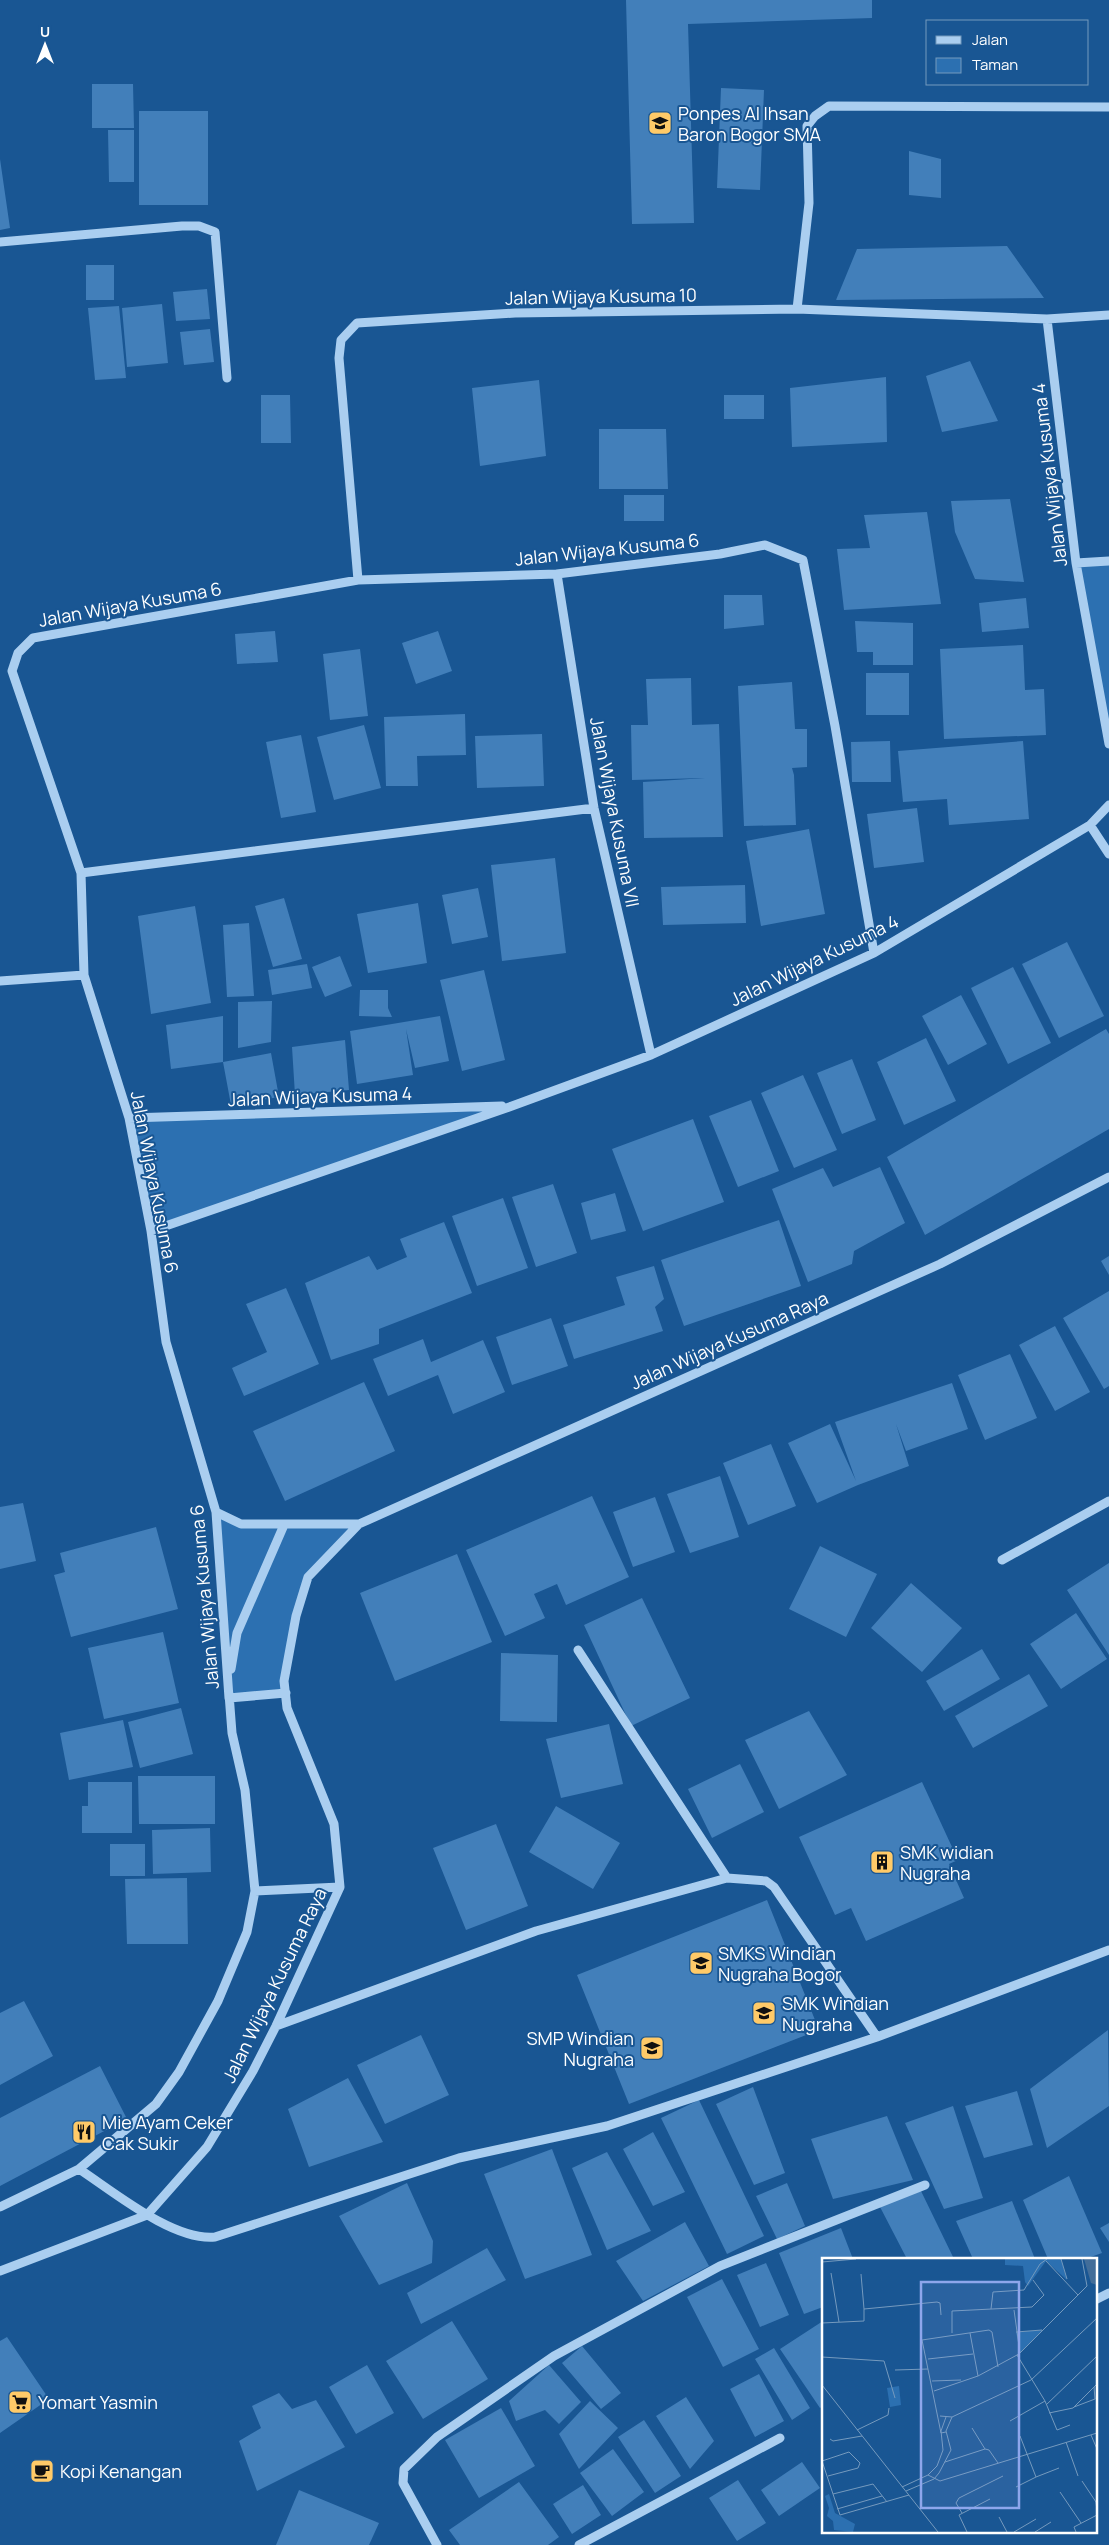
<svg xmlns="http://www.w3.org/2000/svg" width="1109" height="2545" viewBox="0 0 1109 2545" font-family="Manrope,sans-serif">
  <rect width="100%" height="100%" fill="#195693"/>
  <!-- green -->
  <path fill="#2c70b1" d="M1109 561V744L1076 563Z
    M512 1106 151 1231 129 1118Z
    M216 1512 241 1524H359L308 1577 296 1616 286 1693 229 1698Z"/>
  <!-- building -->
  <path fill="#427fba" d="M626 0H872V18L688 24 694 223 632 224Z
    M92 84H133L134 128H92Z
    M721 88 764 90 760 190 717 188Z
    M139 111H208V205H139Z
    M108 130H134V182H109Z
    M909 151 941 159V198L909 195Z
    M0 159 10 228 0 230Z
    M1007 246 1044 298 836 300 857 249Z
    M86 265H114V300H86Z
    M207 289 210 319 176 321 173 292Z
    M162 304 168 363 127 367 122 308Z
    M119 306 126 378 95 380 88 308Z
    M210 329 214 362 184 365 180 332Z
    M970 361 998 421 942 432 926 376Z
    M886 377 887 442 792 447 790 388Z
    M539 380 546 456 480 466 472 388Z
    M261 395H290L291 443H261Z
    M724 395H764V419H724Z
    M599 429H666L668 489H599Z
    M624 495H664V521H624Z
    M1010 499 1024 582 975 579 955 532 951 501Z
    M927 512 941 604 844 610 837 549 870 548 864 515Z
    M724 595H762L764 625 724 629Z
    M1026 598 1029 628 982 632 979 603Z
    M855 621 913 623V665H873V652H857Z
    M275 631 278 662 237 664 235 634Z
    M438 631 452 671 416 684 402 643Z
    M1023 645 1025 690 1044 689 1046 735 944 739 940 649Z
    M360 649 368 716 330 720 323 654Z
    M866 673H909V715H866Z
    M691 678 692 725 719 724 723 837 644 838 643 782 705 778 632 780 631 725H648L646 679Z
    M792 682 795 729H807V767L792 768 794 775 796 825 744 826 738 686Z
    M465 714 466 755 417 756 418 786H386L384 717Z
    M364 725 381 788 334 800 317 737Z
    M542 734 544 786 477 788 475 736Z
    M301 735 316 812 281 818 266 742Z
    M890 741 891 782H852L851 742Z
    M1023 741 1029 819 949 825 947 799 903 802 898 751Z
    M917 808 924 862 874 868 867 814Z
    M809 829 825 914 761 926 746 841Z
    M555 858 566 953 502 961 491 865Z
    M745 885 746 923 663 925 661 887Z
    M478 888 488 937 452 944 442 895Z
    M284 898 302 959 273 967 255 906Z
    M418 903 427 963 368 973 357 914Z
    M195 906 211 1003 151 1014 138 916Z
    M249 923 254 996 227 997 223 925Z
    M1067 942 1104 1016 1059 1038 1022 964Z
    M340 956 352 986 325 997 312 967Z
    M307 964 312 988 272 995 268 970Z
    M1013 967 1051 1043 1008 1064 971 988Z
    M484 970 505 1060 462 1071 440 980Z
    M360 990H388V1008L392 1017 359 1016Z
    M961 995 987 1044 948 1065 922 1016Z
    M272 1001 271 1042 238 1048V1002Z
    M223 1016V1062L271 1053 279 1097 231 1105 223 1062 171 1069 166 1025Z
    M440 1016 449 1061 415 1068 406 1029 413 1075 357 1084 350 1031Z
    M1106 1029 1109 1034V1129L925 1235 887 1157Z
    M926 1038 956 1101 904 1125 877 1062Z
    M345 1040 349 1090 295 1095 292 1047Z
    M852 1059 876 1120 842 1134 817 1073Z
    M803 1075 837 1150 794 1168 761 1093Z
    M751 1100 779 1171 738 1187 709 1116Z
    M693 1119 724 1202 643 1231 612 1149Z
    M880 1167 905 1223 854 1251 852 1264 808 1282 772 1189 823 1168 833 1187Z
    M553 1184 577 1253 536 1267 512 1197Z
    M615 1193 626 1231 591 1240 581 1203Z
    M503 1198 528 1268 477 1286 452 1216Z
    M779 1220 801 1286 684 1326 661 1260Z
    M444 1222 472 1293 379 1329V1344L331 1360 305 1283 369 1256 377 1270 407 1257 400 1239Z
    M1109 1256V1275L1101 1261Z
    M654 1266 664 1299 655 1307 663 1331 574 1359 563 1325 625 1305 616 1277Z
    M286 1288 319 1364 244 1396 232 1368 267 1352 246 1304Z
    M1109 1291V1386L1104 1389 1063 1318Z
    M551 1318 568 1366 512 1385 496 1337Z
    M1055 1326 1090 1392 1055 1411 1019 1345Z
    M423 1339 431 1362 483 1340 505 1392 453 1414 438 1375 388 1396 373 1359Z
    M1010 1354 1037 1418 985 1440 958 1375Z
    M364 1382 395 1451 285 1501 253 1431Z
    M952 1383 968 1429 906 1451 896 1424 909 1466 858 1485 817 1503 788 1443 830 1424 856 1481 835 1422Z
    M771 1444 796 1506 748 1525 723 1463Z
    M720 1476 739 1537 690 1553 667 1494Z
    M592 1496 629 1577 566 1605 557 1584 534 1594 545 1618 505 1636 466 1550Z
    M655 1497 675 1552 633 1567 613 1512Z
    M23 1503 36 1561 0 1569V1507Z
    M156 1527 178 1609 71 1637 54 1575 65 1572 60 1553Z
    M820 1546 877 1574 846 1637 789 1609Z
    M457 1554 492 1642 395 1681 360 1593Z
    M1109 1563V1655L1067 1590Z
    M911 1583 962 1628 922 1672 871 1628Z
    M642 1598 690 1698 631 1726 584 1625Z
    M1076 1613 1107 1659 1061 1689 1030 1644Z
    M163 1632 179 1703 104 1719 88 1648Z
    M982 1649 1000 1679 944 1711 926 1681Z
    M501 1653 558 1655 557 1722 500 1721Z
    M1029 1674 1048 1706 973 1748 955 1716Z
    M181 1708 193 1754 140 1768 128 1722Z
    M809 1711 847 1775 779 1809 745 1740Z
    M123 1720 133 1767 69 1780 60 1733Z
    M609 1724 623 1784 561 1798 546 1739Z
    M740 1764 764 1812 712 1838 688 1789Z
    M138 1776H215V1824H139Z
    M88 1782H132V1833H82V1806H88Z
    M922 1782 958 1860 949 1864 964 1898 866 1941 851 1908 835 1915 799 1837Z
    M556 1806 620 1843 593 1889 529 1852Z
    M496 1824 528 1906 466 1930 433 1848Z
    M210 1828 211 1872 153 1874 152 1830Z
    M110 1844H145V1876H110Z
    M187 1878 188 1944H127L125 1879Z
    M767 1900 819 2030 629 2104 577 1975Z
    M24 2001 53 2056 0 2085V2013Z
    M1108 2030 1109 2106 1047 2148 1030 2089Z
    M421 2035 449 2095 385 2124 357 2065Z
    M100 2066 127 2119 0 2186V2118Z
    M348 2078 383 2142 309 2167 288 2109Z
    M753 2087 785 2173 754 2185 716 2104Z
    M1017 2091 1033 2145 984 2158 965 2106Z
    M699 2100 764 2236 727 2254 661 2118Z
    M953 2106 983 2198 944 2209 905 2123Z
    M887 2116 913 2180 833 2199 811 2139Z
    M653 2132 685 2192 653 2206 623 2149Z
    M552 2149 592 2255 525 2279 484 2174Z
    M607 2152 651 2231 607 2250 572 2168Z
    M1069 2176 1102 2253 1085 2259H1048L1023 2200Z
    M407 2183 433 2241 432 2263 379 2285 339 2216Z
    M787 2183 805 2226 777 2239 756 2196Z
    M921 2191 954 2259H907L879 2205Z
    M1012 2201 1035 2259H973L956 2221Z
    M685 2222 709 2266 643 2301 616 2261Z
    M1109 2223V2242L1100 2228Z
    M841 2228 853 2259H823V2307L804 2314 779 2253Z
    M487 2248 506 2280 421 2324 407 2293Z
    M766 2263 789 2315 760 2327 737 2275Z
    M722 2279 759 2349 723 2367 687 2297Z
    M452 2321 488 2379 423 2419 386 2361Z
    M823 2321V2406L820 2408 780 2349Z
    M7 2337 49 2399 0 2433V2341Z
    M582 2346 621 2393 601 2409 562 2363Z
    M774 2348 810 2408 792 2420 755 2359Z
    M367 2365 394 2413 356 2434 329 2387Z
    M549 2365 581 2402 559 2424 545 2410 516 2421 509 2401Z
    M759 2374 784 2421 755 2437 730 2389Z
    M279 2393 292 2409 316 2400 345 2447 257 2491 239 2441 261 2428 252 2406Z
    M686 2397 714 2441 690 2469 656 2416Z
    M590 2401 618 2428 579 2469 559 2434Z
    M501 2408 535 2466 479 2498 445 2440Z
    M644 2420 681 2476 655 2493 618 2437Z
    M613 2449 644 2492 612 2516 580 2473Z
    M802 2462 820 2488 779 2516 761 2490Z
    M738 2480 766 2523 737 2541 709 2498Z
    M519 2482 559 2537 548 2545H460L449 2530Z
    M583 2485 601 2515 572 2534 553 2504Z
    M299 2490 379 2523 369 2545H276Z"/>
  <g fill="none" stroke-linecap="round" stroke-linejoin="round">
    <!-- minor -->
    <path stroke="#aacef0" stroke-width="9" d="M0 242 182 226H199L215 232 227 378
      M797 309 809 203 807 126 815 116 829 106 1109 107
      M1047 319 1076 563 1109 744
      M1076 563 1109 561
      M557 574 594 808 651 1055
      M358 580 339 358 341 340 357 323 515 313 797 309 1047 319 1109 315
      M1090 825 1109 854
      M81 873 594 808
      M0 981 84 975
      M129 1118 502 1106
      M151 1231 512 1106 651 1055 874 953 1090 825 1109 805
      M216 1512 241 1524H359L940 1264 1109 1177
      M1002 1560 1109 1501
      M578 1650 727 1878
      M231 1669 237 1633 284 1525
      M286 1693 229 1698 216 1512 166 1342 151 1231 129 1118 84 975 81 873 12 671 18 653 33 638 358 580 557 574 720 554 765 545 803 560 835 726 874 953
      M255 1891 340 1887
      M276 2026 536 1931 727 1878 766 1881 774 1887 877 2037
      M79 2169C114 2192 173 2241 215 2237L459 2158 607 2126 877 2037 1109 1950
      M0 2207 79 2169 156 2104 179 2072 218 2001 247 1932 255 1891 245 1790 232 1733 229 1694
      M0 2271 147 2215 207 2147 253 2071 276 2026 340 1887 334 1824 287 1708 284 1681 296 1616 308 1577 359 1524
      M1095 2300 1109 2293
      M437 2545 403 2483 404 2469 437 2437 554 2356 720 2266 925 2185
      M579 2545 780 2438"/>
  </g>
  <!-- icons -->
  <defs>
    <g id="school-square" transform="scale(1.25)"><rect x="-9" y="-9" width="18" height="18" rx="4" fill="#ffca68" stroke="#195693"/><path d="M0-5L7-2L0 1L-7-2ZM-4 1L0 2.5L4 1V4Q0 6-4 4Z" fill="#111"/></g>
    <g id="building-square" transform="scale(1.25)"><rect x="-9" y="-9" width="18" height="18" rx="4" fill="#ffca68" stroke="#195693"/><path d="M-4-6H4V6H1V3H-1V6H-4ZM-2.5-4.3h1.7v1.8h-1.7ZM.8-4.3h1.7v1.8H.8ZM-2.5-1h1.7V.8h-1.7ZM.8-1h1.7V.8H.8Z" fill="#111"/></g>
    <g id="restaurant-square" transform="scale(1.25)"><rect x="-9" y="-9" width="18" height="18" rx="4" fill="#ffca68" stroke="#195693"/><path d="M-5-6h1v4h1v-4h1v4h1v-4h1v5L-1.5 .5V6h-2V.5L-5-1ZM5-6V6H3V1.5H1.5Q1.5-4 5-6Z" fill="#111"/></g>
    <g id="supermarket-square" transform="scale(1.25)"><rect x="-9" y="-9" width="18" height="18" rx="4" fill="#ffca68" stroke="#195693"/><path d="M-6-5.5h2.5l.6 2H6L4.5 2H-2.5L-4.4-4H-6ZM-1.5 3.2a1.3 1.3 0 1 0 .1 0ZM3 3.2a1.3 1.3 0 1 0 .1 0Z" fill="#111"/></g>
    <g id="cafe-square" transform="scale(1.25)"><rect x="-9" y="-9" width="18" height="18" rx="4" fill="#ffca68" stroke="#195693"/><path d="M-5.5-4.5H6V0H3Q3 3.5 0 3.5H-2.5Q-5.5 3.5-5.5 0ZM3-3.2v2h1.7v-2ZM-6 4.5H4V6H-6Z" fill="#111"/></g>
  </defs>
  <g fill-rule="evenodd">
    <use href="#school-square" x="660" y="123"/>
    <use href="#building-square" x="882" y="1862"/>
    <use href="#school-square" x="701" y="1963"/>
    <use href="#school-square" x="764" y="2013"/>
    <use href="#school-square" x="652" y="2048"/>
    <use href="#restaurant-square" x="84" y="2132"/>
    <use href="#supermarket-square" x="20" y="2402"/>
    <use href="#cafe-square" x="42" y="2471"/>
  </g>
  <g text-anchor="middle" dominant-baseline="central" stroke-width="4" stroke-linejoin="round" paint-order="stroke">
    <!-- poi labels -->
    <g font-size="18" fill="#fff" stroke="#195693" text-anchor="start">
      <text x="678" y="113">Ponpes Al Ihsan<tspan x="678" dy="21">Baron Bogor SMA</tspan></text>
      <text x="900" y="1852">SMK widian<tspan x="900" dy="21">Nugraha</tspan></text>
      <text x="718" y="1953">SMKS Windian<tspan x="718" dy="21">Nugraha Bogor</tspan></text>
      <text x="782" y="2003">SMK Windian<tspan x="782" dy="21">Nugraha</tspan></text>
      <text x="634" y="2038" text-anchor="end">SMP Windian<tspan x="634" dy="21">Nugraha</tspan></text>
      <text x="102" y="2122">Mie Ayam Ceker<tspan x="102" dy="21">Cak Sukir</tspan></text>
      <text x="38" y="2402">Yomart Yasmin</text>
      <text x="60" y="2471">Kopi Kenangan</text>
    </g>
    <!-- street labels -->
    <g font-size="18" fill="#fff" stroke="#195693">
      <text transform="translate(601 296) rotate(-1)">Jalan Wijaya Kusuma 10</text>
      <text transform="translate(1049 475) rotate(-97)">Jalan Wijaya Kusuma 4</text>
      <text transform="translate(607 549) rotate(-6)">Jalan Wijaya Kusuma 6</text>
      <text transform="translate(130 604) rotate(-10)">Jalan Wijaya Kusuma 6</text>
      <text transform="translate(615 812) rotate(79)">Jalan Wijaya Kusuma VII</text>
      <text transform="translate(814 960) rotate(-26)">Jalan Wijaya Kusuma 4</text>
      <text transform="translate(320 1096) rotate(-2)">Jalan Wijaya Kusuma 4</text>
      <text transform="translate(155 1182) rotate(79)">Jalan Wijaya Kusuma 6</text>
      <text transform="translate(729 1340) rotate(-24)">Jalan Wijaya Kusuma Raya</text>
      <text transform="translate(204 1597) rotate(-95)">Jalan Wijaya Kusuma 6</text>
      <text transform="translate(274 1985) rotate(-64)">Jalan Wijaya Kusuma Raya</text>
    </g>
  </g>
  <!-- overview -->
  <g transform="translate(822 2258)">
    <rect width="275" height="275" fill="#195693"/>
    <path d="M183 1H239L245 22 224 3 206 28 203 24 201 8 183 7ZM221 72 198 95 194 74ZM77 128 79 147 68 149 65 130ZM7 236 13 255 33 266 31 274 12 272 11 263 5 258 7 250 3 238Z" fill="#2c70b1"/>
    <path d="M262 1H275V27L269 25Z" fill="#426d99"/>
    <path fill="none" stroke="#759abe" stroke-width="1" d="M239 1 245 21M224 3 256 37M0 4 34 1M9 15 17 64M39 16 42 51M169 51 171 34 202 32 218 6 225 1M0 65 42 63V51L115 44 118 45 119 57M194 74 220 72M130 75V53L210 49 222 37 211 22M148 75 156 118M198 95 265 28 260 1M195 97 223 143 235 172 248 167M0 99 62 103 73 140M106 101 151 96M73 112 106 111M110 123 139 122M0 127 116 274M112 133 156 118 195 97 198 95 192 52M224 147 275 98M252 149 273 141 272 129M227 155 251 150 275 126M118 158 130 159 209 122 275 60M188 163 223 143M150 170 163 191M35 172 66 157 67 150M124 174 119 175 100 82 167 72 170 74 176 109M269 177 275 191M8 181 11 183 40 178M244 184 256 218M0 203 18 257 87 237M0 203 27 194 38 205 36 210 6 218M123 204 163 191 167 192 176 205M106 217 118 223 275 175M214 219 237 210M260 223 274 244 275 253M80 229 106 217 115 208 121 192 119 173 124 159M194 229 214 219 198 178M84 233 112 221 117 215 129 192 124 173 130 159M238 234 259 265M11 236 51 226 65 244M15 251 60 238M140 255 134 245 137 240 181 218M177 259 185 274M145 274 137 257 168 241M192 274 214 261M213 274 229 264M254 274 252 269 275 257"/>
    <path fill="#8ea6ec" fill-opacity="0.15" stroke="#8ea6ec" stroke-width="2.5" d="M99 24H197V250H99Z"/>
    <rect width="275" height="275" fill="none" stroke="#fff" stroke-width="2.5"/>
  </g>
  <!-- legend -->
  <rect x="926" y="20" width="162" height="65" fill="#195693" stroke="#759abe"/>
  <rect x="936" y="36" width="25" height="8" fill="#aacef0" stroke="#759abe"/>
  <text x="972" y="45" font-size="15" fill="#ffffff">Jalan</text>
  <rect x="936" y="58" width="25" height="15" fill="#2c70b1" stroke="#759abe"/>
  <text x="972" y="70" font-size="15" fill="#ffffff">Taman</text>
  <!-- north arrow -->
  <g transform="translate(45 45)" stroke="#195693" stroke-width="4" paint-order="stroke">
  <path d="M0-4L9 19L0 12L-9 19Z" fill="#ffffff"/>
  <text y="-8" font-size="14" font-weight="bold" text-anchor="middle" fill="#ffffff">U</text>
  </g>
</svg>
